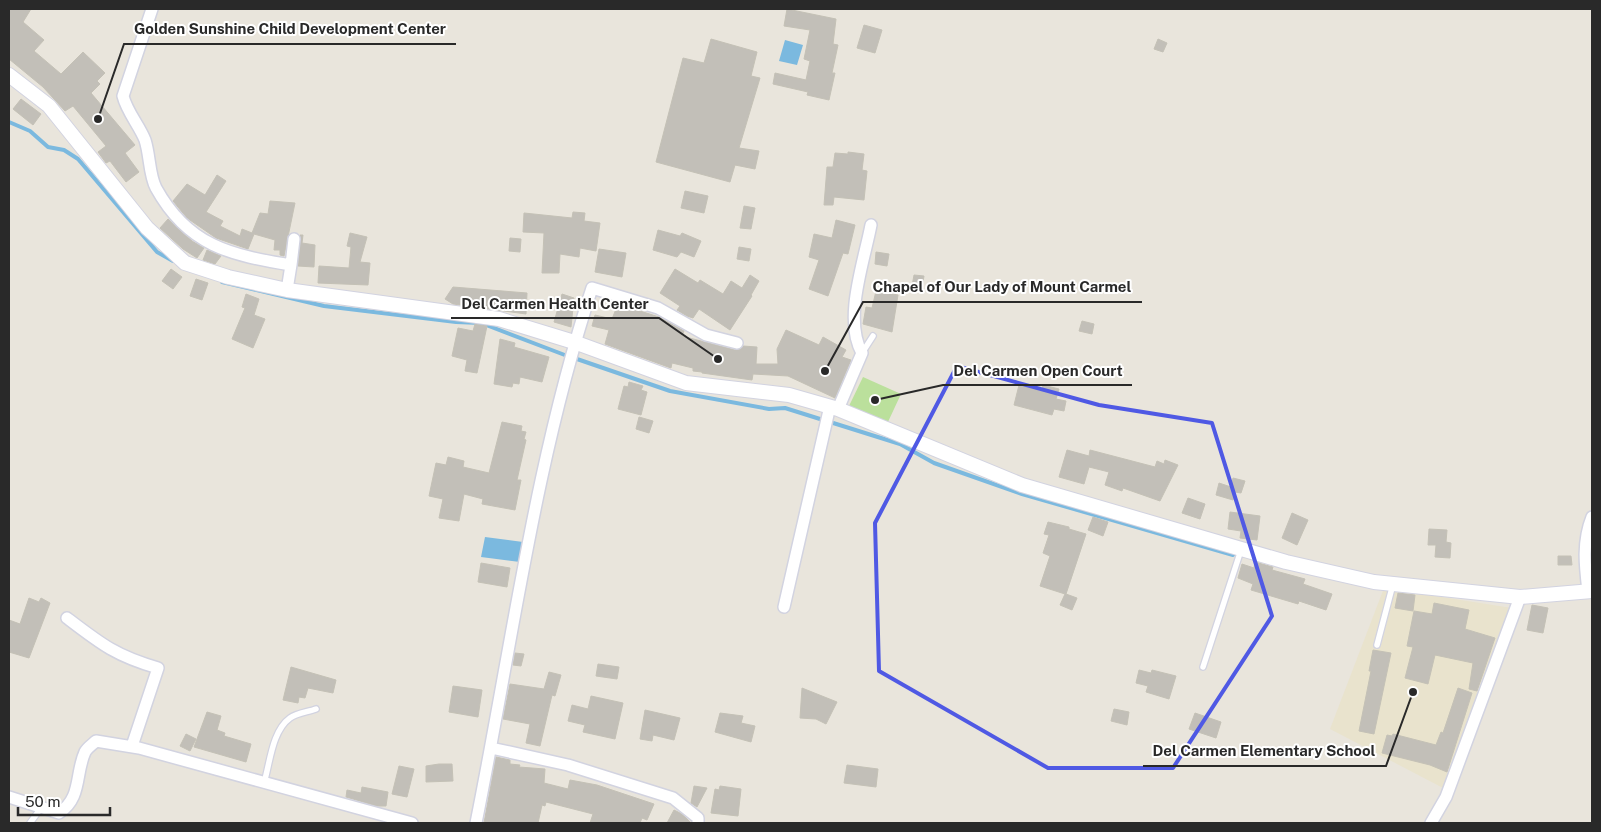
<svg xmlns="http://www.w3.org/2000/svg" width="1601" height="832" viewBox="0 0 1601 832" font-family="'Public Sans',sans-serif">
  <rect width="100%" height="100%" fill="#e9e5dc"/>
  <!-- education -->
  <path fill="#e9e3cd" d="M1384 588 1512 608 1445 789 1330 729Z"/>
  <!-- pitch -->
  <path fill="#bbe09c" d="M863 377 901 394 887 424 849 406Z"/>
  <!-- water -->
  <path fill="#7bb9df" d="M785 40 803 45 797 65 779 61Z
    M485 537 523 542 520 562 481 557Z"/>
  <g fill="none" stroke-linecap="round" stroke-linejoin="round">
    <!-- stream -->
    <path stroke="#7bb9df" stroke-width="4" d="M9 122 30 131 48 147 64 150 78 159 157 252 173 261
      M222 282 324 306 456 322 481 323 570 357
      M577 359 670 391 769 409 785 408 820 419
      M830 422 900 444 934 463 1022 494 1233 555"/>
  </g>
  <!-- building -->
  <path fill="#c2bfb8" stroke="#c4c1b6" d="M9 9H31L23 22 44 40 34 51 61 74 83 52 105 73 97 81 100 84 91 93 135 145 125 153 139 172 126 182 110 161 106 163 98 152 106 146 73 106 65 111 43 87 9 59Z
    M787 9 836 19 833 44 838 45 832 73H835L829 100 807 95 808 92 773 84 775 73 806 80 810 61 804 59 810 30 784 26Z
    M864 25 882 30 875 53 857 48Z
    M711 39 757 52 751 76 760 78 739 148 759 151 755 169 735 165 730 182 656 162 683 58 704 63Z
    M1158 39 1167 43 1163 52 1154 49Z
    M21 99 41 114 33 125 13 109Z
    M848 152 864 154 862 170 867 171 864 200 834 197 833 205H824L827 167H833L835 153 848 154Z
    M217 175 226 181 206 212 223 221 220 226 240 236 242 229 252 233 260 213 268 214 270 201 295 203 284 256 280 255V250H274L275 240 254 234 248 249 216 238 187 218 173 201 187 184 205 195Z
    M685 191 708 196 704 213 681 208Z
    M744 206 755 208 751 229 740 228Z
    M573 212 585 213 584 221 600 223 596 251 580 248 579 257 560 254 559 273H542L544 233 523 232 524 213 572 218Z
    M168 219 192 241 204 248 197 258 183 249 160 228Z
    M836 220 855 225 848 254 843 253 828 296 809 289 819 260 809 257 814 234 832 238Z
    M658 230 680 236 682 233 701 241 694 257 681 252 677 257 653 250Z
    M350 233 367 237 360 262 370 263 368 285 318 283 319 266 349 268 351 247 347 246Z
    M300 235H303L302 243 315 245 314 267 298 266Z
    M510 238 521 239 520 252 509 251Z
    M739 247 751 249 749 261 737 259Z
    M599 249 626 253 622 277 595 272Z
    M207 250 221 256 215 264 203 260Z
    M876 252 889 254 887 266 875 264Z
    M171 269 182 277 173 289 162 281Z
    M675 269 698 283 700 280 723 294 731 281 742 288 750 275 759 281 751 295 752 296 730 330 699 309 693 318 687 316 677 310 680 306 660 293Z
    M914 275 924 276 922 288 912 286Z
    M196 279 208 283 202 300 190 296Z
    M453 287 527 293 526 314 453 304 445 299Z
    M876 291 898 295 892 332 863 324 866 307 872 308Z
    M246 294 259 299 254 315 265 319 253 348 232 339 245 308 242 307Z
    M562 294 574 298 571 327 554 322Z
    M618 304 659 317 684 331 682 336 735 350 743 346 757 347 756 364H778L777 349 786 330 819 345 823 337 846 350 842 357 851 360 835 398 788 376 753 374 752 380 702 373V372L693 371V368L672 363 671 368 605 344 609 330 592 326 595 315 612 319Z
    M1082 321 1094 324 1092 334 1079 331Z
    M475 324 487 326 477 373 465 371 467 360 452 356 458 328 473 331Z
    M500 339 515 343 514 347 549 357 542 382 520 377 519 384 513 383 512 387 494 384Z
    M629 382 643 386 641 390 647 392 641 415 618 409 624 386 628 387Z
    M1019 385 1042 391 1043 385 1059 389 1056 399 1066 401 1064 411 1054 409 1052 415 1014 405Z
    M639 417 653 421 649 433 636 429Z
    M502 422 522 426 521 431 526 432 524 439 526 440 517 480H521L515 510 482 504 483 499 464 494 459 521 439 518 443 499 429 496 436 463 446 465 448 457 464 461 463 467 489 473Z
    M1067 450 1089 456 1090 450 1155 467 1157 461 1164 464 1165 460 1178 465 1160 501 1123 488 1122 491 1105 485 1109 472 1089 467 1084 484 1059 477Z
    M1233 478 1245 481 1241 493 1235 492 1233 500 1216 495 1219 483 1231 487Z
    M1188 498 1205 504 1200 519 1182 513Z
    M1230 512 1260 516 1257 540 1240 538 1241 531 1228 529Z
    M1292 513 1308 520 1297 545 1282 538Z
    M1093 517 1108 522 1103 536 1088 530Z
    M1048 522 1069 527V529L1086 534 1066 594 1077 598 1072 610 1060 605 1065 594 1040 586 1050 556 1043 553 1049 535 1044 534Z
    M1429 529 1447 530 1446 542 1451 543 1450 558 1435 557 1436 545H1428Z
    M1558 556H1571L1572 565H1558Z
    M1255 562 1273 567 1272 570 1305 579 1303 584 1332 594 1326 610 1299 601 1298 604 1251 590 1253 584 1238 578 1242 564 1254 568Z
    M481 563 510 568 507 587 478 582Z
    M1398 593 1415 595 1413 611 1395 608Z
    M29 598 39 602 41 598 50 603 29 658 9 652V620L20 624Z
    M1434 603 1469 610 1465 629 1495 638 1477 691 1469 689 1473 663 1435 655 1428 684 1405 678 1413 647 1407 646 1414 611 1432 614Z
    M1532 605 1548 608 1543 633 1527 630Z
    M1373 650 1391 653 1374 734 1359 731 1371 671H1369Z
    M515 653 524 654 521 666 513 665Z
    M598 664 619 667 617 679 596 676Z
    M291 667 336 680 333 693 308 688 305 698 299 697 298 703 283 700Z
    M1139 670 1151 673 1152 670 1176 676 1169 699 1146 692 1148 686 1136 683Z
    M549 672 561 675 555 696 552 695 540 746 526 743 530 724 503 719 510 684 544 689Z
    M453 686 482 690 478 717 449 712Z
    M802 688 837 702 826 724 816 719 800 718Z
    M1458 688 1472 693 1447 772 1430 765 1382 753 1387 735 1392 736 1393 734 1436 745 1441 732 1443 733Z
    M591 696 623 703 615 739 583 732 585 725 568 721 572 705 588 709Z
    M1114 709 1129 712 1127 725 1111 721Z
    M645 710 680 718 674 740 653 735 652 741 640 739Z
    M207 712 221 716 217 730 225 733 224 736 251 744 246 762 194 747Z
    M720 713 743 716 741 723 755 726 751 742 715 732Z
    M1195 713 1221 722 1216 738 1189 729Z
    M186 734 196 739 190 751 180 746Z
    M496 757 510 760V764L520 765 519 767 545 769 544 783 568 789 570 780 597 785 654 804 647 820 642 818 640 823H590L593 814 546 802 545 806 542 805 538 823H484Z
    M439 764H452L453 781 426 782V766Z
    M847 765 878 769 876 787 844 783Z
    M399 766 414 769 407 797 392 794Z
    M694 786 707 788 697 807 691 803Z
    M720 786 741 789 738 816 711 813 715 789 719 790Z
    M362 787 388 792 386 806H377L346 797 347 790 361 793Z
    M674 810 682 814 691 823H667Z"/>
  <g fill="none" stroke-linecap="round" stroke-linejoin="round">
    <!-- service casing -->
    <g stroke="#d2d3e0" stroke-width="8">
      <path id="service" d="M862 353 873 336
        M1377 645 1393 584
        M1203 667 1241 550
        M264 783C270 763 272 731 290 718 297 713 308 712 316 709
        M30 823 41 808"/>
    </g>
    <!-- minor casing -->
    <g stroke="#d2d3e0" stroke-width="14">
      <path id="minor" d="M152 9 123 96C127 112 139 125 145 140 150 155 149 175 156 188 188 246 230 255 291 265L287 290
        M291 265 294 239
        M838 409 862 353C843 319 864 262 871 225
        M1588 591C1585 566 1582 542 1592 517
        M784 607 830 406
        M67 618C101 644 116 656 158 668L132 746
        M491 748 568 765 673 798 698 818V823
        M9 797 59 813C82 798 75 774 85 752 87 748 93 744 96 741L139 748 412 823
        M476 823C512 644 535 462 592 288L658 308 706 335 737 343
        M1431 823 1446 797 1520 597"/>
    </g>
    <!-- tertiary casing -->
    <g stroke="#d2d3e0" stroke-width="16">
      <path id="tertiary" d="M9 75 49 106 147 228 185 263 228 277 287 290 499 319 574 342 686 383 789 395 838 409 1022 485 1286 562 1374 582 1520 597 1592 591"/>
    </g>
    <!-- service -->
    <use href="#service" stroke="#fff" stroke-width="5.5"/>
    <!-- minor -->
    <use href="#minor" stroke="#fff" stroke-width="11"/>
    <!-- tertiary -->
    <use href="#tertiary" stroke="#fff" stroke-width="14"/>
  </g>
  <!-- marked area -->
  <path fill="none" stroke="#4f59e4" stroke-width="4" stroke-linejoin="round" d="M957 366 1099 405 1212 423 1272 616 1173 768H1048L879 671 875 523Z"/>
  <!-- callouts -->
  <path fill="none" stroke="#292929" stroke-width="2" d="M98 119L124 44H456M825 371L863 302H1142M718 359L659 318H451M875 400L943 385H1132M1413 692L1386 766H1143"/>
  <g fill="#292929" stroke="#fff" stroke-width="2">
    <circle cx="98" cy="119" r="5"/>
    <circle cx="825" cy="371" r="5"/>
    <circle cx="718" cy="359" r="5"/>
    <circle cx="875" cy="400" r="5"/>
    <circle cx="1413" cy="692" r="5"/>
  </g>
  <g font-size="15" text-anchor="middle" font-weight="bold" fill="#292929" stroke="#fff" stroke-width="4" stroke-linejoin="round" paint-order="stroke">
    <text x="290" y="34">Golden Sunshine Child Development Center</text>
    <text x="1002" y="292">Chapel of Our Lady of Mount Carmel</text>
    <text x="555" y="309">Del Carmen Health Center</text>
    <text x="1038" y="376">Del Carmen Open Court</text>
    <text x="1264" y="756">Del Carmen Elementary School</text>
  </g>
  <!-- border -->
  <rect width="1601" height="832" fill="none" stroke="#292929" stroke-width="20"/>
  <!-- scale -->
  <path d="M18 807v8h92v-8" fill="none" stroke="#292929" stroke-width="2.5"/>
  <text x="25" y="807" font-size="15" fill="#292929" stroke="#ffffff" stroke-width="4" paint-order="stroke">50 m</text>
</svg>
